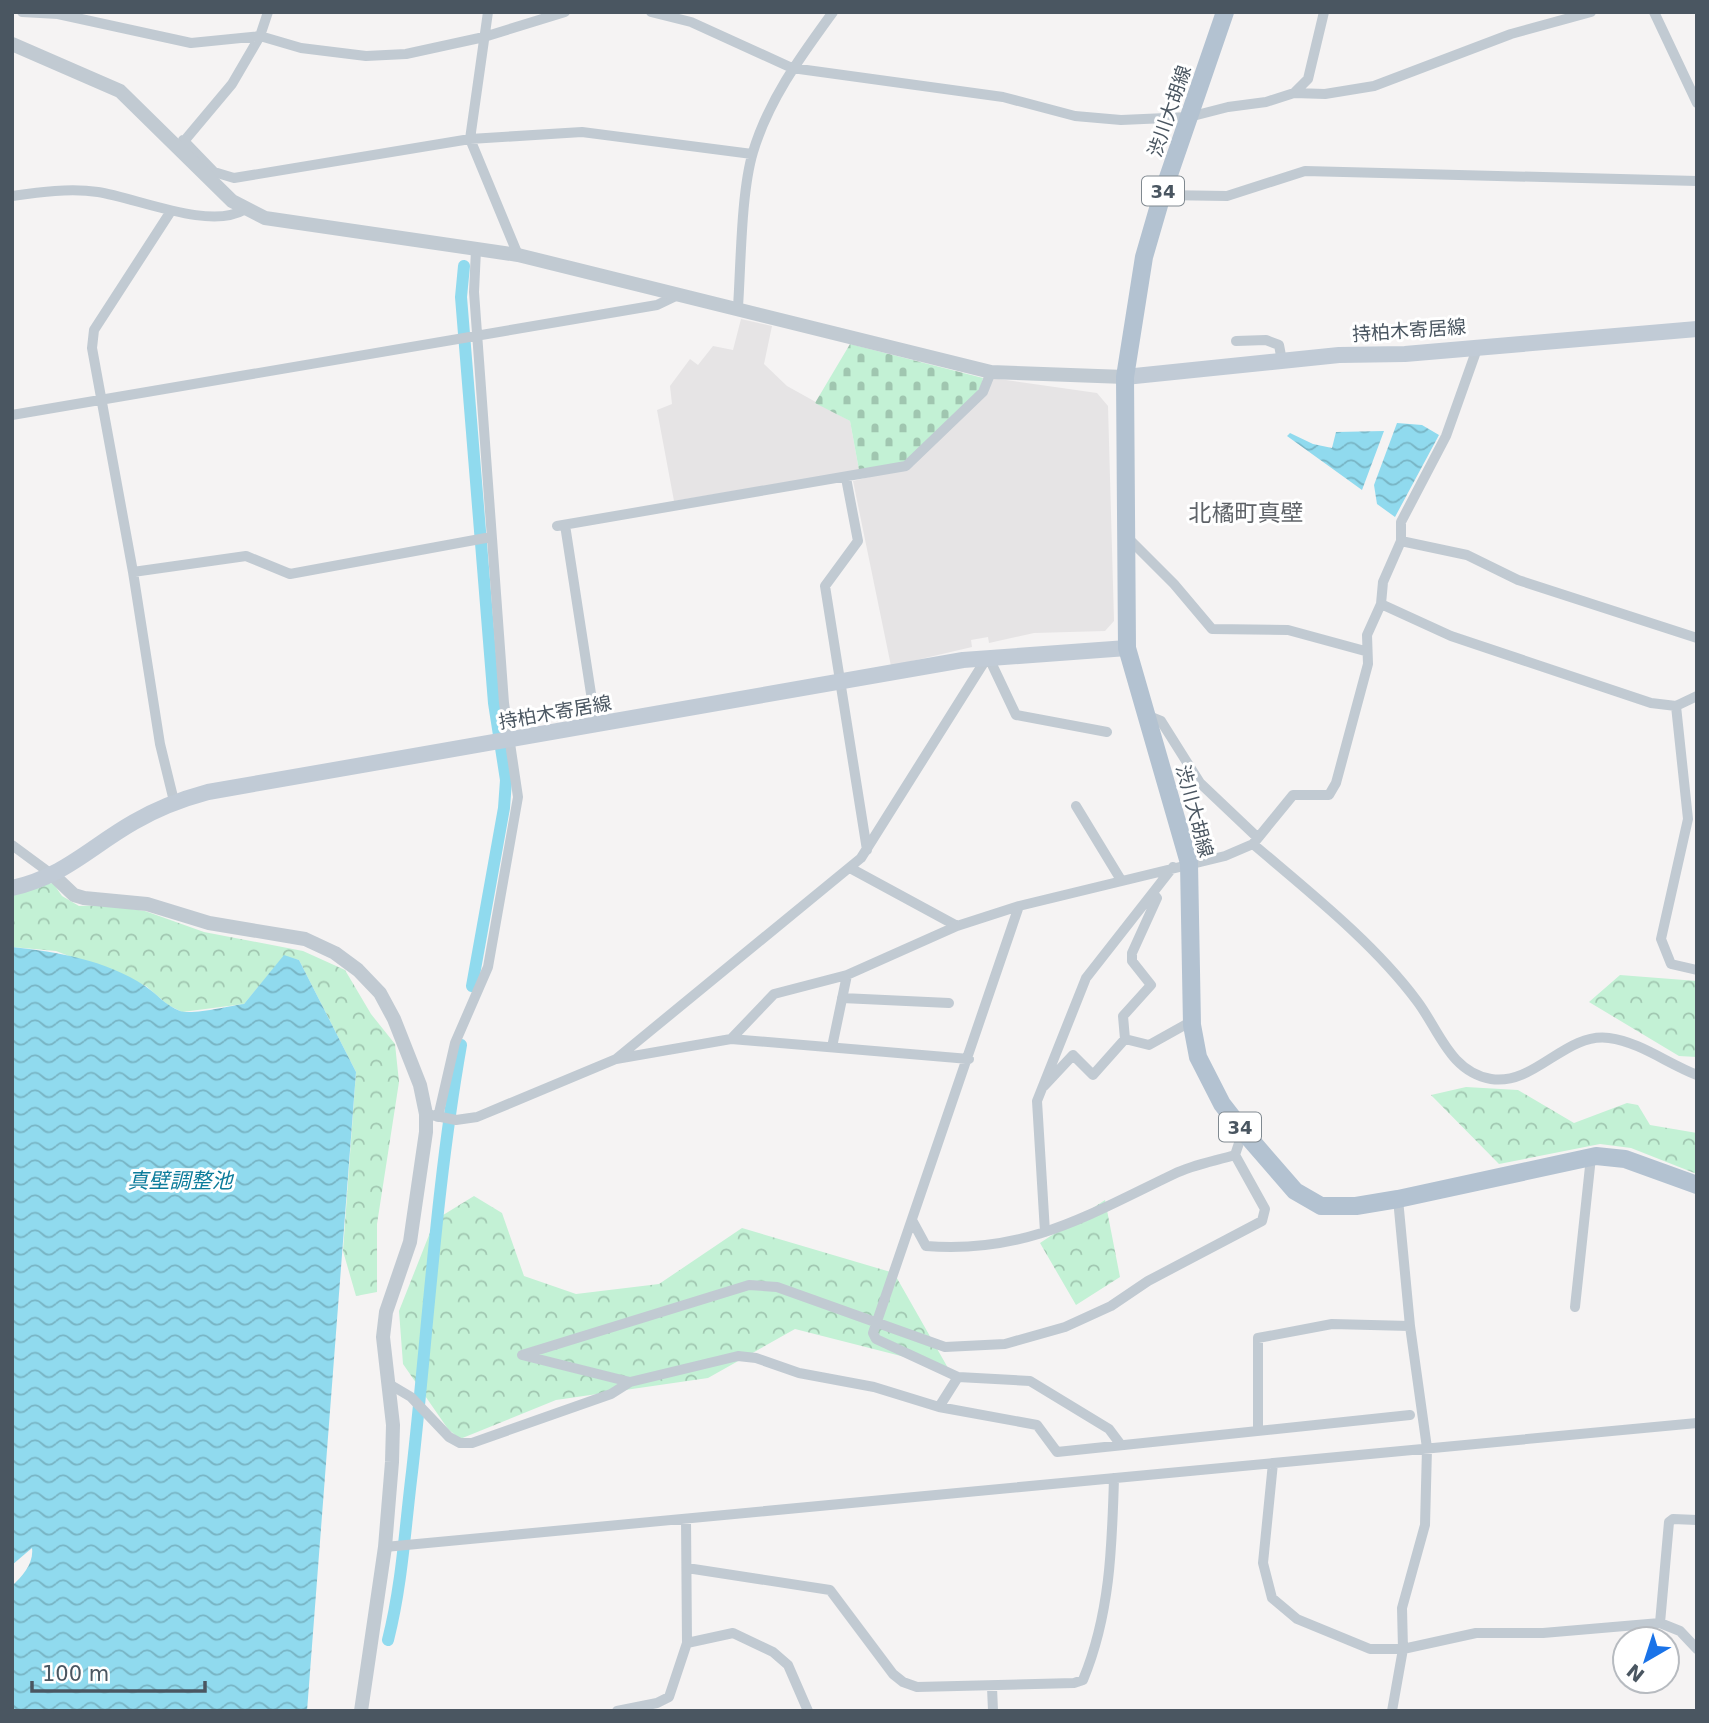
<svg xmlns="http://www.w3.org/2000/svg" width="1709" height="1723" viewBox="0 0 1709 1723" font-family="'DejaVu Sans','Noto Sans JP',sans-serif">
  <defs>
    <pattern id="forest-crowns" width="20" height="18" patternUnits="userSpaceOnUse" patternTransform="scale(1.75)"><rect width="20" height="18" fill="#c3f1d5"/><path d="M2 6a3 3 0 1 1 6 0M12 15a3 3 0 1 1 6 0" fill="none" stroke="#a0c6b0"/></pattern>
    <pattern id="cemetery-stones" width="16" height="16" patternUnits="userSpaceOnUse" patternTransform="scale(1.75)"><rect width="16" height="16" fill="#c3f1d5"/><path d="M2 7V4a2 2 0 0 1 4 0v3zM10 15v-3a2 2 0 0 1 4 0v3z" fill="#a0c6b0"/></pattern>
    <pattern id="water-waves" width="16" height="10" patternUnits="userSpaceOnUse" patternTransform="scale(1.75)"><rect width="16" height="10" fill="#90daee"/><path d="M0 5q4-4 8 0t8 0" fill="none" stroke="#78b4c4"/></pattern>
  </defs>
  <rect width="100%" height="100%" fill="#f5f3f3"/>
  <!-- education -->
  <path fill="#e6e4e5" d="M741 319 772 326 764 364 787 386 850 421 859 470 674 501 657 410 672 404 670 386 690 359 698 365 713 346 733 350Z
    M992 378 1097 393 1108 406 1114 621 1105 631 1034 633 989 643 988 637 971 640 972 647 891 666 853 481 913 466Z"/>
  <!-- forest -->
  <path fill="url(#forest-crowns)" d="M53 883 62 896 79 906 106 905 145 911 204 932 303 951 345 970 371 1014 395 1044 399 1082 377 1224V1292L356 1296 343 1251 356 1072 299 960 284 956 244 1004 182 1012 168 1005 146 986 56 951 12 947V889Z
    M1620 975 1697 981V1057L1679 1056 1589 1002Z
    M1466 1087 1518 1090 1574 1123 1627 1103 1638 1105 1650 1125 1697 1133V1174L1631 1148 1600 1144 1499 1164 1431 1095Z
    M474 1196 502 1213 524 1276 576 1294 659 1284 742 1228 894 1273 948 1368 795 1329 708 1378 556 1400 460 1439 448 1429 403 1364 399 1311 435 1220Z
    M1105 1200 1120 1277 1076 1305 1040 1243Z"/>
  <!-- cemetery -->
  <path fill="url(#cemetery-stones)" d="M850 344 983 378 980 390 907 462 859 470 850 421 815 403Z"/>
  <!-- water -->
  <path fill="url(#water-waves)" d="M1397 423 1422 425 1439 435 1395 517 1377 504 1374 485Z
    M1384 431 1362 490 1287 436 1290 433 1313 444 1332 448 1336 432Z
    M12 947C58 952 106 960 145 986 157 994 166 1006 180 1011 193 1015 229 1006 244 1004L284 955 299 960 356 1072 307 1711H12V1586C23 1576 34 1563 32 1548L12 1565Z"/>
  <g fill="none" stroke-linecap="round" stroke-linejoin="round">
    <!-- canal -->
    <path stroke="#90daee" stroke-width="12" d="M464 266 461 297 494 703 506 780 504 808 472 986
      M388 1640C402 1585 405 1528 412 1472 428 1330 436 1187 461 1045"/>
    <!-- minor -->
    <path stroke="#c1cad2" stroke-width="10" d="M22 12 58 14 191 43 260 36 301 48 366 56 406 54 484 37 565 12
      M488 12 470 139 518 255
      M651 12 691 22 792 68 1003 97 1075 116 1121 120 1189 117 1228 107 1266 102 1294 93 1325 94 1374 86 1511 34 1591 12
      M1654 12 1697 103
      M1294 93 1308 79 1324 12
      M183 140 214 172 234 178 470 139 582 132 752 154
      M180 146 232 84 260 36 268 12
      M1162 195 1227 196 1305 171 1697 181
      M12 196C40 192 70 188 98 192 137 198 209 230 244 210
      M171 211 94 330 92 348 133 572 160 744 174 801
      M738 307C741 263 741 192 753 152 769 99 801 56 833 12
      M1236 341 1266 340 1279 345 1282 361
      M1478 346 1446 436 1401 522V541L1383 582 1381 604 1451 636 1651 703 1676 706 1697 696
      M12 415 657 305 680 294
      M846 478 858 541 825 586 867 850
      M565 525 596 726
      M557 526 906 466 983 392 991 372
      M1127 537 1174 584 1212 629 1288 630 1365 651
      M1401 541 1467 555 1518 580 1697 638
      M133 572 246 556 290 574 491 537
      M1676 706 1688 819 1661 939 1671 964 1697 970
      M1146 715 1161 721 1200 783 1258 838
      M1076 806 1121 880
      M1253 844 1293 795H1329L1336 783 1368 664 1367 635 1381 604
      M12 845 54 876
      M850 868 957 926
      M842 998 949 1003
      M731 1039 969 1059
      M1125 1039 1123 1016 1151 985 1132 961V953L1157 898 1153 893
      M832 1047 847 975
      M616 1059 731 1039 774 994 847 975 957 926 1019 906 1225 856 1253 844C1308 891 1374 943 1417 1001 1439 1030 1450 1072 1491 1079 1535 1086 1565 1032 1609 1038 1640 1042 1668 1064 1697 1075
      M1044 1086 1073 1055 1093 1075 1125 1039 1149 1045 1192 1021
      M426 1114 456 1120 477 1117 616 1059 861 858 988 656 1016 715 1107 732
      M438 1117 455 1043 488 967 518 797 504 703 474 292 476 250
      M913 1222 926 1246C1026 1254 1088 1215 1174 1174 1192 1165 1215 1161 1235 1155L1243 1131
      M1045 1232 1037 1101 1086 978 1173 867
      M1575 1307 1591 1157
      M958 1377 1030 1381 1109 1429 1121 1445
      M630 1382 522 1355 749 1285 777 1287 945 1347 1005 1344 1065 1327 1111 1306 1148 1281 1262 1221 1265 1209 1235 1155
      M389 1384 411 1397 449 1437 460 1443H472L611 1394 630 1382 738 1356 756 1358 799 1373 874 1387 939 1407 958 1377 876 1339 873 1333 1019 906
      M939 1407 1037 1425 1057 1452 1410 1415
      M1258 1431V1338L1332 1324 1410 1326
      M1273 1463 1263 1563 1272 1598 1297 1619 1370 1649H1403L1476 1633H1543L1660 1623 1680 1631 1697 1649
      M686 1519 687 1643
      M385 1547 1697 1423
      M687 1568 830 1590 893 1674 903 1682 917 1687 1074 1683 1083 1680C1110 1615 1112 1548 1114 1478
      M1660 1623 1669 1522 1673 1519 1697 1520
      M992 1687 993 1711
      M617 1711 657 1703 669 1697 687 1643 733 1633 773 1652 788 1665 808 1711
      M1392 1711 1403 1649 1402 1608 1425 1525 1427 1448 1410 1326 1398 1199"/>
    <!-- tertiary -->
    <path stroke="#c1cad2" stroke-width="14" d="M12 44 120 91 232 201 265 218 518 255 991 372 1125 377
      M54 876 74 895 84 898 147 904 209 923 305 939 335 953 358 970 380 993 394 1019 420 1085 426 1114V1132L413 1221 410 1242 386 1312 383 1337 393 1425 392 1462 385 1547 361 1711"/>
    <!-- secondary -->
    <path stroke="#c1cbd6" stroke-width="16" d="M1125 377 1339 355 1405 354 1697 329
      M12 888C65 876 90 847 134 822 158 808 182 799 208 792L963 660 1127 648"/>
    <!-- primary -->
    <path stroke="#b3c2d1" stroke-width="18" d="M1225 12 1162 195 1144 257 1125 377 1127 648 1189 863 1192 1025 1198 1057 1222 1104 1243 1131 1295 1191 1321 1206H1356L1398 1199 1596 1156 1625 1159 1697 1185"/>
  </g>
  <g text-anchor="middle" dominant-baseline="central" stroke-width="6" stroke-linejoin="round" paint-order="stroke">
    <!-- shield labels -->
    <g fill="#fff" stroke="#808990" stroke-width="2">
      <rect x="1142" y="176.5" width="42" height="29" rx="5"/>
      <rect x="1219" y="1112.5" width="42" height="29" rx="5"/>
    </g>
    <g font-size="18" font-weight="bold" fill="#4a5661">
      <text x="1163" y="191">34</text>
      <text x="1240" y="1127">34</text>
    </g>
    <!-- street labels -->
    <g font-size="19" fill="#4a5661" stroke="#fff">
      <text transform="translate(1169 111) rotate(-71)">渋川大胡線</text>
      <text transform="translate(1409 330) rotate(-4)">持柏木寄居線</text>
      <text transform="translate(555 712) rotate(-10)">持柏木寄居線</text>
      <text transform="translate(1195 811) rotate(75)">渋川大胡線</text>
    </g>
    <!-- water labels -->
    <g font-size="21" font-style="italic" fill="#0c7c9b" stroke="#fff">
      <text x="180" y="1181">真壁調整池</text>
    </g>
    <!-- quarter labels -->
    <g font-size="23" fill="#5f6368" stroke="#fff">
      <text x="1246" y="513">北橘町真壁</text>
    </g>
  </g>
  <!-- border -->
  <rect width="1709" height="1723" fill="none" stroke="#4a5661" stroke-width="28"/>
  <!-- north arrow -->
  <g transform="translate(1646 1660) rotate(219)"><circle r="33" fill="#ffffff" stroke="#b7bbc0" stroke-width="2"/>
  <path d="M0-5L12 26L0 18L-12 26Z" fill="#1a73e8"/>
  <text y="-10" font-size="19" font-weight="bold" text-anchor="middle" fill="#4a5661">N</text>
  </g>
  <!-- scale -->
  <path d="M32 1681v10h173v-10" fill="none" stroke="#4a5661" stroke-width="3.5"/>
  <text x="42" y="1681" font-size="21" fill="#4a5661" stroke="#ffffff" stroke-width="5" paint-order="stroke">100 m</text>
</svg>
